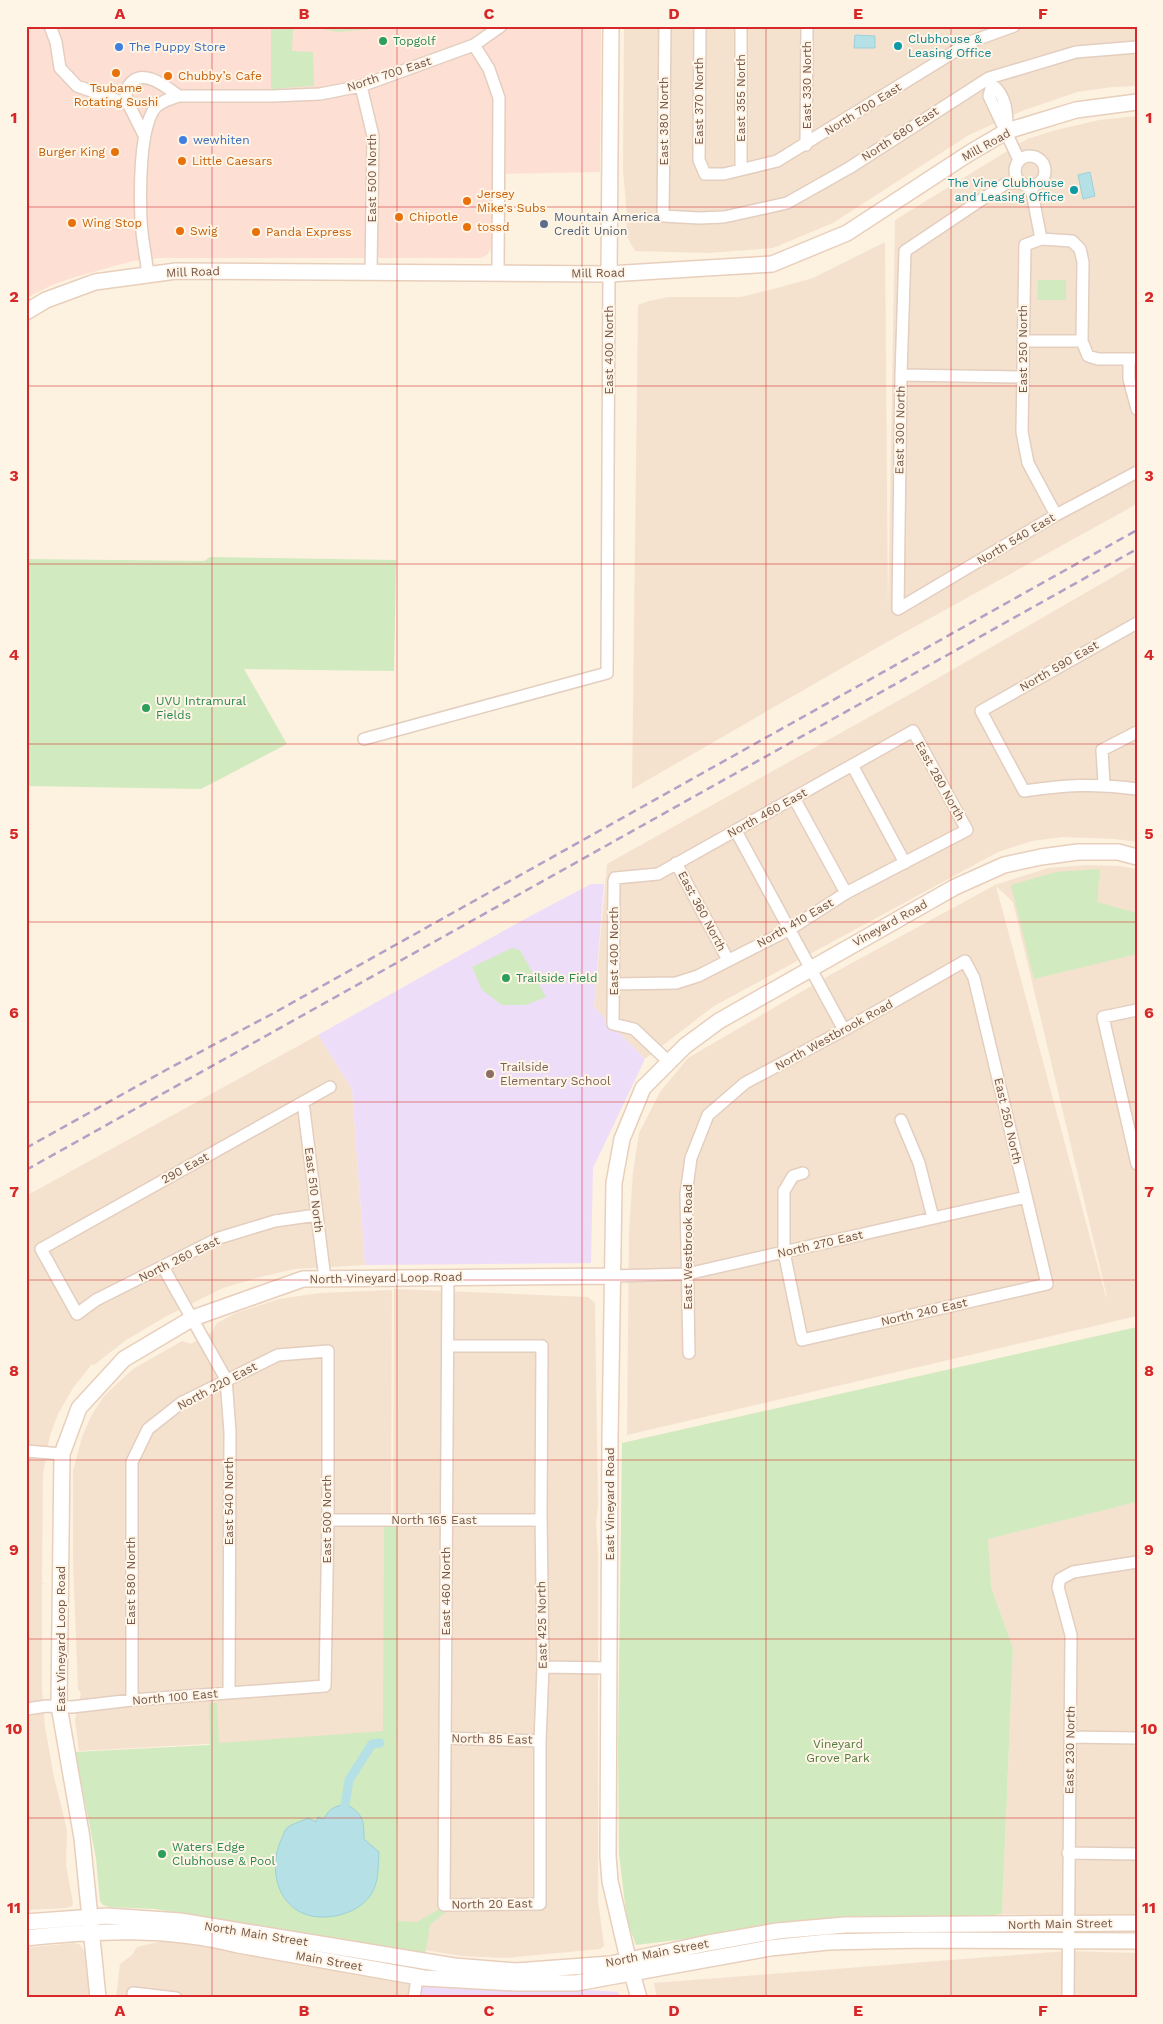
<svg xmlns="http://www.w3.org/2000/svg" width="1163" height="2024" viewBox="0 0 1163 2024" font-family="'Work Sans',sans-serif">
  <rect width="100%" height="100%" fill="#fdf1e0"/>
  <!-- residential -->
  <path fill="#f4e2cf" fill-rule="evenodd" d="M624 26H1137V86L1112 87 1077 92 1022 111 969 135 833 223 773 248 707 253 635 251 626 235 627 216 623 170Z
    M1137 116V504L887 642 632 789 638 305 649 301 668 297H741L777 288 813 278 885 242 888 612 895 220 1027 139 1056 130 1099 120Z
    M1137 563V842L1115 839 1063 837 1032 841 998 852 714 1006 645 1059 594 1007 607 864 912 693Z
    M1087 865 1119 866 1137 869V1316L627 1435 629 1232 633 1172 639 1133 660 1092 688 1058 830 975 995 885 1048 868ZM996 886 1013 902 1107 1297H1106Z
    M318 1035 352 1089 365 1265 295 1269 260 1277 223 1288 167 1316 126 1340 94 1365 92 1364 73 1388 58 1414 50 1435 43 1474 42 1583 45 1584H42V1689L45 1727 54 1777 67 1830 66 1865 73 1903 72 1906 66 1908 26 1910V1196Z
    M394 1289 588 1297 595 1303 598 1505 596 1525 598 1551V1901L604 1946 600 1949 505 1958 462 1956 392 1945Z
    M392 1290 390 1734 79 1751 75 1720 81 1693 78 1689 73 1561V1471L82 1437 91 1416 104 1396 133 1369 182 1341 191 1344 212 1332 217 1323 236 1313 279 1299 320 1293Z
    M1137 1502V1916L1002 1914 1013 1648 991 1587 987 1539Z
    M171 1939 398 1977 416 1985 415 1998H116L120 1964 132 1955 137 1947Z
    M74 1943 79 1944 86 1953 90 1998H26V1948Z
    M1067 1951 1137 1953V1998H657L654 1983Z"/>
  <!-- commercial -->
  <path fill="#fddfd4" d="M26 26H601L600 172 492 174 491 249 487 255 481 258H160L133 261 75 277 52 285 26 298Z"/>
  <!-- education -->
  <path fill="#eeddf9" d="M591 884H604L594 1007 645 1059 593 1168 591 1263 365 1265 352 1089 318 1035 521 921Z
    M424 1978 617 1992 622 1998H414Z"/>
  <!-- green -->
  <path fill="#d2eabf" d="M271 26H289L293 29 292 51 313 52 314 86 281 88V90H271Z
    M306 26H403L338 32Z
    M1038 280H1066V300H1037Z
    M210 557 396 560 394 671 244 669 287 744 201 789 26 786V559L204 561Z
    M1100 869 1097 902 1137 913V954L1034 979 1011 885 1056 872Z
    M512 948 520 950 546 997 526 1005H502L482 990 472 967Z
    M1137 1327V1502L988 1539 991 1587 1013 1648 1002 1914 953 1920 709 1936 636 1945 627 1921 619 1854 618 1748 622 1443Z
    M398 1525 397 1921 417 1922 441 1908 447 1911 430 1925 425 1956 155 1909 110 1907 103 1905 100 1901 96 1858 75 1752 210 1745 209 1703H217L219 1743 383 1731 384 1526Z"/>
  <!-- water -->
  <path fill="#b5e1e6" stroke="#9bd1d8" d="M855 35 875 36V48H854Z
    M1090 172 1095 196 1083 199 1078 175Z
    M348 1805C364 1815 364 1822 364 1839L379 1852C378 1866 379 1881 372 1893 358 1917 315 1925 294 1908 273 1892 271 1860 282 1838 283 1835 285 1830 287 1828 292 1824 302 1821 308 1818L316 1822 318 1817 324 1819C329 1808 336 1805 348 1805Z"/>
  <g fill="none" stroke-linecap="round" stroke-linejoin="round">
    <!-- canal -->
    <path stroke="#b5e1e6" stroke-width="9" d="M345 1805 349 1780 372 1744 380 1743"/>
    <!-- street casing -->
    <g stroke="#e3cebf" stroke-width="14">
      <path id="street" d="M50 26 56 42 60 68 77 86 128 104
        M665 26 663 216 699 218 724 217 787 203 849 168 989 78 1076 52 1137 47
        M700 26 699 160 705 174H724L777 161 970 42 1014 26
        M741 26V169
        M474 45 489 69 499 98 498 272
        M361 86 373 136 371 271
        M1007 131C1007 115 1007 95 992 85L989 96 1019 160
        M144 135 126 99C126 91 127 86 133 81 147 70 167 88 179 96
        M806 145 807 26
        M1015 171a15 15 0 1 1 30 0a15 15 0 1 1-30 0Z
        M1031 187 1041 239
        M148 275C146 257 142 239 141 221 140 194 139 129 155 108 161 101 170 99 179 96H273L320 94 361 86 474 45 501 26
        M1023 341H1082L1088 356 1098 359H1137
        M1129 359V379L1137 409
        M901 375 1023 377
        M1056 515 1028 463 1022 432 1025 245 1041 239 1072 241 1080 249 1083 262 1082 341
        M898 609 901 375 905 251 1005 184 1018 182
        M898 609 1056 515 1137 472
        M1137 623 981 711 1024 791C1064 785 1097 783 1137 789
        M364 739 607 673 609 274
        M852 765 905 863
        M1104 784 1102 750 1137 732
        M794 798 846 893
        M736 831 844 1030
        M676 863 728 960
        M614 984 676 983 698 976 790 929 846 893 967 830 913 731 658 874 615 878 614 881 613 1024 634 1029 669 1062
        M1137 1010 1103 1017 1137 1164
        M303 1102 325 1279
        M901 1120 919 1163 933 1218
        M317 1215 275 1221 219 1238 96 1300 77 1314 41 1249 330 1087
        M163 1267 226 1379 230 1432 229 1693
        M613 1276 687 1274 1026 1197
        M448 1346H542L541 1514 543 1667 540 1741V1904L444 1905C445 1696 447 1487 448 1278
        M689 1353 686 1194 691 1158 708 1115 745 1083 844 1030 965 961 974 978 1047 1284 802 1340 784 1252V1191L793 1176 803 1173
        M26 1451 62 1454
        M328 1520H541
        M543 1667 609 1668
        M26 1709 47 1706 72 1707 132 1700 325 1686 328 1520V1351L278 1355 181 1403 148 1429 132 1462V1700
        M1070 1737 1137 1738
        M445 1738 540 1741
        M1068 1853 1137 1854
        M133 1993 176 1998
        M414 1998 416 1985
        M1068 1998 1071 1635 1058 1587 1060 1579 1073 1572 1137 1562"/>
    </g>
    <!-- secondary casing -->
    <g stroke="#e8cfbc" stroke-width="18">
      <path id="secondary" d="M609 274 611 26
        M26 312 46 300 95 282 176 271 609 274 772 264 847 233 968 154 1007 131 1076 110 1137 102
        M26 1922 107 1916 180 1921 454 1966 516 1971 611 1964 708 1943 777 1931 845 1925 1137 1923
        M26 1938C97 1930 168 1927 238 1945L424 1978 517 1983H576L770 1948 828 1942 920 1940 1137 1941
        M98 1998 82 1838 59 1706 62 1454 79 1408 124 1359 193 1318 303 1279 613 1276
        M639 1998 628 1959 610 1881 608 1856 610 1439 614 1183 622 1139 643 1088 685 1046 719 1021 955 887 1004 865 1041 857 1078 852H1118L1137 857"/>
    </g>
    <!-- street -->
    <use href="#street" stroke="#fff" stroke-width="11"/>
    <!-- secondary -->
    <use href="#secondary" stroke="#fff" stroke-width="15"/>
    <!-- rail -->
    <path stroke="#b3a0c6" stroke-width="2.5" stroke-dasharray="8 5" stroke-linecap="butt" d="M26 1148 166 1070 272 1014 1137 530
      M26 1170 1137 549"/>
  </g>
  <!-- grid -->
  <path fill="none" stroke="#d62828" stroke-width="1" stroke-opacity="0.55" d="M212 26V1998M397 26V1998M582 26V1998M766 26V1998M951 26V1998M26 207H1137M26 386H1137M26 564H1137M26 744H1137M26 922H1137M26 1102H1137M26 1280H1137M26 1460H1137M26 1639H1137M26 1818H1137"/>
  <!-- markers -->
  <g fill="#2e9e5b" stroke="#fff5e7" stroke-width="2">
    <circle cx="383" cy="41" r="5"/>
    <circle cx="146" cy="708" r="5"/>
    <circle cx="506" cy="978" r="5"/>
    <circle cx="162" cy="1854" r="5"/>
  </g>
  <g fill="#0f9aa8" stroke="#fff5e7" stroke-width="2">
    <circle cx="898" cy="46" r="5"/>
    <circle cx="1074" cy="190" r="5"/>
  </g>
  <g fill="#3f7fe0" stroke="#fff5e7" stroke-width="2">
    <circle cx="119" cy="47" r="5"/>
    <circle cx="183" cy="140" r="5"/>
  </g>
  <g fill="#e8710a" stroke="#fff5e7" stroke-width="2">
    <circle cx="116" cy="73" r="5"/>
    <circle cx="168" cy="76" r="5"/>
    <circle cx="115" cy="152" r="5"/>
    <circle cx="182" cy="161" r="5"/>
    <circle cx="467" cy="201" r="5"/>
    <circle cx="399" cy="217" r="5"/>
    <circle cx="72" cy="223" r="5"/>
    <circle cx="467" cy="227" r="5"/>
    <circle cx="180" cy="231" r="5"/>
    <circle cx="256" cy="232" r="5"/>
  </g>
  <circle fill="#5c6f8a" stroke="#fff5e7" stroke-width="2" cx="544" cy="224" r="5"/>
  <circle fill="#8d6e63" stroke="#fff5e7" stroke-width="2" cx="490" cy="1074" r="5"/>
  <g text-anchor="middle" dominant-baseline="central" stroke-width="4" stroke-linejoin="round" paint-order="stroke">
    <!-- culture labels -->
    <g font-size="12" fill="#0d838f" stroke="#fff5e7" text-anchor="start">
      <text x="908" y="39">Clubhouse &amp;<tspan x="908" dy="14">Leasing Office</tspan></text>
      <text x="1064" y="183" text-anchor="end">The Vine Clubhouse<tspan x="1064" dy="14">and Leasing Office</tspan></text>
    </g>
    <!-- leisure labels -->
    <g font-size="12" fill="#27864d" stroke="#fff5e7" text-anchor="start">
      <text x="393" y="41">Topgolf</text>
      <text x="156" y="701">UVU Intramural<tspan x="156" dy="14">Fields</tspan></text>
      <text x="516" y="978">Trailside Field</text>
      <text x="172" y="1847">Waters Edge<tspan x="172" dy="14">Clubhouse &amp; Pool</tspan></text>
    </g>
    <!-- shop labels -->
    <g font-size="12" fill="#366cbe" stroke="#fff5e7" text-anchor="start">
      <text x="129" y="47">The Puppy Store</text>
      <text x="193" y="140">wewhiten</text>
    </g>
    <!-- street labels -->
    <g font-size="12" fill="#745547" stroke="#fff5e7">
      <text transform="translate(389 74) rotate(-18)">North 700 East</text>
      <text transform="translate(807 85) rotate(-90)">East 330 North</text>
      <text transform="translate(741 98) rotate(-90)">East 355 North</text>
      <text transform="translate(699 101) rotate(-90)">East 370 North</text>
      <text transform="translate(863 109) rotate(-32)">North 700 East</text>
      <text transform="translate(664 121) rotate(-90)">East 380 North</text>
      <text transform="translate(900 134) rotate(-33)">North 680 East</text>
      <text transform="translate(986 145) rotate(-29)">Mill Road</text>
      <text transform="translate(372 178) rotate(-90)">East 500 North</text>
      <text transform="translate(193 272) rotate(-2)">Mill Road</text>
      <text transform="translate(598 273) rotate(-1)">Mill Road</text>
      <text transform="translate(1023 349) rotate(-90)">East 250 North</text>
      <text transform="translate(609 350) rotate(-90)">East 400 North</text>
      <text transform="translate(900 430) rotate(-89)">East 300 North</text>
      <text transform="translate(1016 539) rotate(-31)">North 540 East</text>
      <text transform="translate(1059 666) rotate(-30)">North 590 East</text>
      <text transform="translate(940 781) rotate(61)">East 280 North</text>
      <text transform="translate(767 813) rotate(-29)">North 460 East</text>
      <text transform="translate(702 911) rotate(62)">East 360 North</text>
      <text transform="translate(795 923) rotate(-30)">North 410 East</text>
      <text transform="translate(890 923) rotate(-29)">Vineyard Road</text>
      <text transform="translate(614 951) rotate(-90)">East 400 North</text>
      <text transform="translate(834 1035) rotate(-29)">North Westbrook Road</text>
      <text transform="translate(1008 1121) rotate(77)">East 250 North</text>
      <text transform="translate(185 1168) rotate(-29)">290 East</text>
      <text transform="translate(314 1190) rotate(83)">East 510 North</text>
      <text transform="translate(820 1244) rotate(-13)">North 270 East</text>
      <text transform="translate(688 1247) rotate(-90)">East Westbrook Road</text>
      <text transform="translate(179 1259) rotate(-26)">North 260 East</text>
      <text transform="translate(386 1278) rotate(-1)">North Vineyard Loop Road</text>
      <text transform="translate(924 1312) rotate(-13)">North 240 East</text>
      <text transform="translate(217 1386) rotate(-28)">North 220 East</text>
      <text transform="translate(229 1501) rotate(-90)">East 540 North</text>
      <text transform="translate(610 1504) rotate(-90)">East Vineyard Road</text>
      <text transform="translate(327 1519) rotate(-90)">East 500 North</text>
      <text x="434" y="1520">North 165 East</text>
      <text transform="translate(131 1581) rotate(-90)">East 580 North</text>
      <text transform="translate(446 1591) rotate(-90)">East 460 North</text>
      <text transform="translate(542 1625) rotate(-91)">East 425 North</text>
      <text transform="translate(61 1639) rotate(-90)">East Vineyard Loop Road</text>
      <text transform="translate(175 1697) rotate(-5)">North 100 East</text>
      <text transform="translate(492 1739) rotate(1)">North 85 East</text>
      <text transform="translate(1070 1750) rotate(-89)">East 230 North</text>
      <text transform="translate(492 1904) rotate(-1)">North 20 East</text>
      <text transform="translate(1060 1924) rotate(-1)">North Main Street</text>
      <text transform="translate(256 1934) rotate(9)">North Main Street</text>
      <text transform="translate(657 1953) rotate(-11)">North Main Street</text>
      <text transform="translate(329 1961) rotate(10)">Main Street</text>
    </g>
    <!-- food labels -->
    <g font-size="12" fill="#c56008" stroke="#fff5e7" text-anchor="start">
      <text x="178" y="76">Chubby’s Cafe</text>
      <text x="116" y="88" text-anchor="middle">Tsubame<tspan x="116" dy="14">Rotating Sushi</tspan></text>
      <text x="105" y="152" text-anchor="end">Burger King</text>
      <text x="192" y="161">Little Caesars</text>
      <text x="477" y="194">Jersey<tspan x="477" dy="14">Mike's Subs</tspan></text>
      <text x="409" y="217">Chipotle</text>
      <text x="82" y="223">Wing Stop</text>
      <text x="477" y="227">tossd</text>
      <text x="190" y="231">Swig</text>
      <text x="266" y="232">Panda Express</text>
    </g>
    <!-- service labels -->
    <g font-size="12" fill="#4e5e75" stroke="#fff5e7" text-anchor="start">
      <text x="554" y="217">Mountain America<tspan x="554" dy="14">Credit Union</tspan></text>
    </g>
    <!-- education labels -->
    <g font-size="12" fill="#785e54" stroke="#fff5e7" text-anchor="start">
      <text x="500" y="1067">Trailside<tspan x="500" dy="14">Elementary School</tspan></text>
    </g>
    <!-- park labels -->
    <g font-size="12" fill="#537a3f" stroke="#fff5e7">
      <text x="838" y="1744">Vineyard<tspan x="838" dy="14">Grove Park</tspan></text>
    </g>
  </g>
  <!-- border -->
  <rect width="1163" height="2024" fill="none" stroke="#fff5e7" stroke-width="55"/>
  <rect x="28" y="28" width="1108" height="1968" fill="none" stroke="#d62828" stroke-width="2"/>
  <g font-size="16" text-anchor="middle" font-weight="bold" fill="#d62828">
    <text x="120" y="19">A</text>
    <text x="304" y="19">B</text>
    <text x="489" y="19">C</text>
    <text x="674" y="19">D</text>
    <text x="858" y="19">E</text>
    <text x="1043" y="19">F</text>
    <text x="14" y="123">1</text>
    <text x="1149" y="123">1</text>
    <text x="14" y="302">2</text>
    <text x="1149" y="302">2</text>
    <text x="14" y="481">3</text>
    <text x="1149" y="481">3</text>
    <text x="14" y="660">4</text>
    <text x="1149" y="660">4</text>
    <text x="14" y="839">5</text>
    <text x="1149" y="839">5</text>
    <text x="14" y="1018">6</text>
    <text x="1149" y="1018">6</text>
    <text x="14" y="1197">7</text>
    <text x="1149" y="1197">7</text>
    <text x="14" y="1376">8</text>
    <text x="1149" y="1376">8</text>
    <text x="14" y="1555">9</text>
    <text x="1149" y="1555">9</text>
    <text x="14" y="1734">10</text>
    <text x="1149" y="1734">10</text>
    <text x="14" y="1913">11</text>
    <text x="1149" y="1913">11</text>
    <text x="120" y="2016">A</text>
    <text x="304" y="2016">B</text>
    <text x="489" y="2016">C</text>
    <text x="674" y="2016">D</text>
    <text x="858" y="2016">E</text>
    <text x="1043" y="2016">F</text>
  </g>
</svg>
